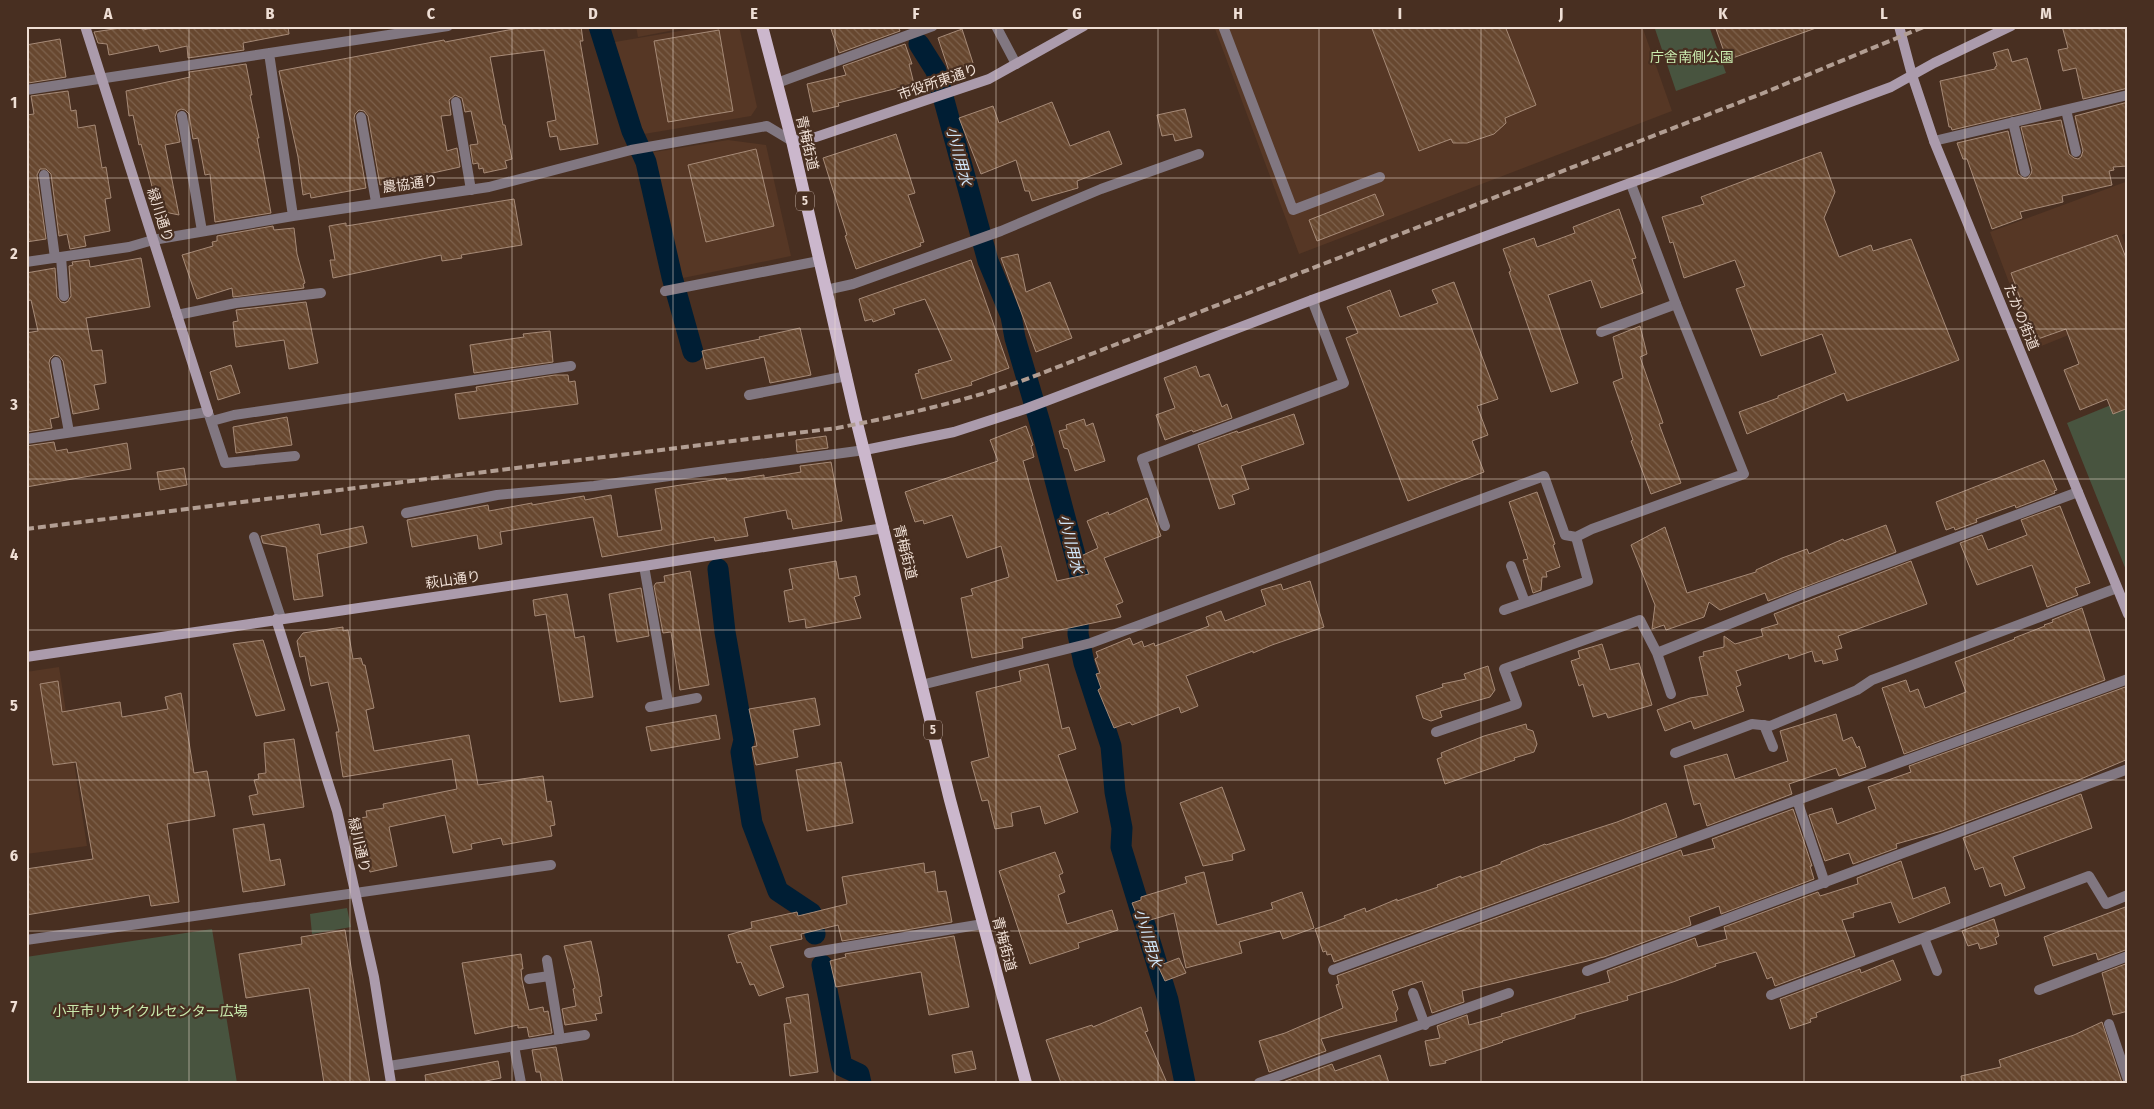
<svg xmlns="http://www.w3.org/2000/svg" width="2154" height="1109" viewBox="0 0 2154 1109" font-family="'Fira Sans Condensed','Noto Sans JP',sans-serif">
  <defs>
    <pattern id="building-back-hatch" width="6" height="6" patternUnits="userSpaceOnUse" patternTransform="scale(1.25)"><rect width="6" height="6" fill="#67472f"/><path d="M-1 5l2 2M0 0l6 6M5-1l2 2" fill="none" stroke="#7d614c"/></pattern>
  </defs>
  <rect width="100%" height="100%" fill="#482f21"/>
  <!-- built -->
  <path fill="#563725" d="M636 26H695L638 37Z
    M709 26H739L757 107 751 116 638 135 609 43Z
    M1214 26H1642L1672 111 1299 254Z
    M728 140 766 145 791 256 678 279 649 153Z
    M2128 181V232L2122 235 2128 252V311L2034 349 1990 232Z
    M59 667 87 846 26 854V672Z"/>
  <!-- green -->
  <path fill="#48543f" d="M1654 26H1709L1726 73 1676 91Z
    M2128 398V575L2067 423Z
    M347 908 351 927 312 934 310 914Z
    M212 929 237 1083H26V957Z"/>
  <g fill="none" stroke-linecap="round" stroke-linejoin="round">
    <!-- canal -->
    <path stroke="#001e34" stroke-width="21" d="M599 26 632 131 646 162 672 277 693 352
      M919 44 936 71 988 261 1011 316 1015 338 1040 423 1080 574 1078 634 1084 663 1111 746 1115 792 1122 828 1121 847 1168 1000 1185 1083
      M718 569 725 632 744 740 741 752 752 823 778 891 811 913 815 934
      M822 965 842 1066 859 1074 861 1083"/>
  </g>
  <!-- building -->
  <path fill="url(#building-back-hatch)" stroke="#a68a77" d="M134 26H142L143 30 161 26H288L289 34 243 43 244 50 188 58 187 46 160 52 158 45 109 55 107 44 98 43 94 32Z
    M529 26H581L583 41H580L598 144 560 150 557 136 550 137 547 122 556 120 544 50 490 57 503 125H505L512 159 505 161 507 168 484 173 483 168 479 169 478 163 473 164 470 145 478 144 471 111 465 112 462 98 455 95 449 100 451 115 441 116 447 151 457 148 460 167 419 176 417 185 390 190 389 183 380 185 368 116 364 111 359 110 355 114 354 118 366 188 311 198 310 193 303 195 298 157 279 71 444 40 445 42Z
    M830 26H898L900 31 839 53Z
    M1371 26H1505L1536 105 1505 118 1506 123 1494 134 1467 143H1453L1451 139 1419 151Z
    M1715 26H1815L1816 28 1727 60Z
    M2062 26H2128V88L2083 99 2076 68 2063 71 2058 50 2068 48Z
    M962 29 973 63 949 71 938 38Z
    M719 30 733 111 668 122 654 41Z
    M60 39 66 77 28 83 26 45Z
    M905 44 912 64H909L914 84 838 103 839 106 813 112 807 84 846 75 843 66Z
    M2008 49 2012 62 2027 58 2041 109 1952 130 1951 127H1949L1940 81 1995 69V67L1997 66 1993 53Z
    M246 64 252 95H250L259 138H257L271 213 215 222 210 174 205 175 198 138 193 139 189 114 185 110 181 109 177 111 175 117 180 142 165 145 179 215 160 211 157 193 154 194 141 144 139 145 133 115 129 116 126 91 190 77 189 72Z
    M68 91 71 111 76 110 78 128 95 125 102 168 106 167 111 198 105 199 110 231 84 236 86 246 70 249 67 234 59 236 51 174 46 169H40L37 175 46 239 26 242V115L34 114 31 96Z
    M1052 102 1070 146 1109 131 1122 164 1077 181 1078 188 1032 201 1029 191H1025L1016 160 981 174 959 118 993 106 999 123Z
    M2128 102V166L2113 167 2114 170 2109 171 2112 185 2062 196 2063 202 2020 212 2022 218 1992 229 1967 159H1963L1957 143 2008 131 2018 174 2023 178 2027 179 2031 174 2032 170 2021 127 2061 120 2069 154 2074 158 2078 159 2081 157 2083 151 2075 116Z
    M1185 109 1192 137 1175 141 1173 134 1162 136 1157 115Z
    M896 134 915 193 908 195 924 242 920 243 921 246 856 269 845 236 847 235 823 158Z
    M756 149 774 226 706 242 688 165Z
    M1821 152 1835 192 1824 218 1839 257 1871 245 1873 251 1911 239 1959 360 1847 401 1844 393 1747 434 1739 412 1778 398V396L1836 373 1822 334 1761 356 1736 289 1745 286 1735 260 1684 278 1673 242 1670 243 1662 217 1704 204 1701 197Z
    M1375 194 1384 215 1317 241 1309 220Z
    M514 199 522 245 461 255 462 258 442 261 441 255 333 278 330 260H335L329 226 346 223V226Z
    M1619 209 1636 258 1632 259 1643 293 1601 308 1591 280 1548 295 1578 383 1551 392 1509 272 1511 271 1503 249 1534 238 1537 247 1575 233 1573 227Z
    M273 226 274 230 294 228 297 254 305 283 303 284 304 288 233 297 232 288 197 299 182 255 213 246 212 242 217 241V236Z
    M2117 235 2128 263V408L2113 414 2107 399 2080 410 2064 370 2079 364 2066 329 2035 340 2011 273Z
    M1018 254 1026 292 1050 282 1072 338 1036 352 1001 258Z
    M141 258 150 307 86 318 92 351 102 350 106 383 94 385 99 409 73 414 63 361 59 356 54 355 50 359 49 363 59 417 50 419 52 428 26 432V333L38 331 31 300 26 301V273L55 268 57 297 61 302 65 303 68 301 71 296 69 266 73 265 72 262 89 260 90 267Z
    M971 260 1009 368 971 382 972 385 922 399 915 374 919 373 918 370 952 360 925 299 893 309 895 314 873 322 872 319 865 321 859 299Z
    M1454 282 1498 399 1477 406 1488 435 1472 441 1484 472 1408 501 1346 338 1358 333 1347 307 1390 290 1400 317 1438 303 1432 290Z
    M306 302 318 363 289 369 284 340 236 347 233 322 238 321 236 310Z
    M1640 326 1647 354 1640 357 1663 423 1659 424 1681 483 1651 494 1631 441 1633 440 1613 382 1623 378 1613 337Z
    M800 328 811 375 770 383 764 357 706 369 702 351 760 339 759 337Z
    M550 331 553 362 474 373 470 345 524 337 523 334Z
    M231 365 240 393 218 400 210 372Z
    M1196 366 1200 377 1209 374 1222 407 1227 404 1232 418 1193 432 1192 430 1165 440 1156 415 1175 408 1164 378Z
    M555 375H568L569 382 575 381 578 404 459 419 455 394 477 391 476 387Z
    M1294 414 1304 444 1241 466 1249 489 1232 495 1235 504 1219 509 1198 445 1237 431 1238 433Z
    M287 417 292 445 236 453 233 427Z
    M1084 419 1086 426 1093 423 1105 461 1075 471 1068 449 1064 448 1059 431 1067 429 1066 425Z
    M1026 426 1033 445 1031 446 1034 457 1023 461 1057 581 1089 574 1081 556 1098 548 1087 521 1108 512 1109 515 1147 498 1161 536 1104 558 1123 602 1116 605 1121 617 1022 638 1023 648 972 658 961 598 973 595 971 589 1009 577 1001 546 967 558 952 515 924 524 923 520 915 522 905 492 998 461 990 440Z
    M826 436 828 448 797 452 796 440Z
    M54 442 56 451 67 449 68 453 127 443 131 469 26 487V446Z
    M2044 460 2057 490 2054 491 2055 493 2016 508 2015 505 1976 519 1977 522 1955 530 1954 527 1946 530 1936 502Z
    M831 462 842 521 793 529 791 519H788L786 510 744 518 748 536 715 541 714 537 602 557 593 517 500 532 502 544 479 549 477 535 412 547 407 520 488 505 489 511 532 503V505L584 496 585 500 611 495 618 537 662 530 655 489 726 478 727 481 764 475V478L801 472 800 466Z
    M184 468 187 485 160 490 157 472Z
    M1537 492 1555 544 1553 545 1560 567 1546 572 1547 577H1542L1541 590 1533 593 1523 560 1528 559 1509 502Z
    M2060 506 2090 583 2075 588 2078 595 2047 607 2032 565 1977 585 1960 543 1982 535 1988 550 2027 535 2021 520Z
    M319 524 321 535 363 526 367 543 317 554 323 596 294 600 286 547 263 543 261 536Z
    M1886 525 1896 552 1768 601 1765 593 1720 610 1709 602 1704 617 1666 630 1664 625 1652 629 1655 605 1631 545 1665 527 1687 593 1756 572V570L1782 558 1807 549 1809 554 1843 539 1844 541Z
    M836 561 839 579 856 576 860 595 854 597 861 618 806 628 805 619 789 622 784 591 793 589 789 569Z
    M1911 561 1927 604 1838 636 1842 648 1835 650 1838 660 1823 664 1822 660 1815 662 1812 651 1789 659 1788 654 1736 671 1741 685 1736 687 1744 711 1694 729 1691 721 1665 731 1657 710 1690 698 1708 695 1699 657 1704 656 1703 652 1724 647V636L1735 644 1763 636 1761 629 1778 624 1774 614Z
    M690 571 709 685 680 690 671 632 663 633 654 586 656 583 665 582 664 576Z
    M1310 581 1324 627 1272 645 1253 653V651L1186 676 1198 706 1181 713 1179 707 1132 725 1130 722 1114 728 1098 690 1101 688 1096 674 1100 673 1095 659 1098 657 1096 652 1130 638 1133 645 1142 641 1144 647 1154 643 1155 646 1209 626 1206 617 1221 611 1225 621 1266 605 1261 590 1281 584 1283 590Z
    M641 588 649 636 617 642 609 594Z
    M567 594 575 638 584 636 593 697 560 702 546 614 535 616 533 600Z
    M2082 608 2105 680 1904 754 1882 688 1906 680 1910 692 1918 689 1925 708 1966 692 1955 662 2015 639 2014 638 2045 626 2044 625 2053 622 2052 620Z
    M343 627V631L348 630 353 659 361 658 363 665H365L374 708 366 710 374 751 469 735 478 785 543 776 547 802 551 801 555 825 550 826 552 836 503 845 501 838 471 844 472 849 453 853 445 815 389 827 397 866 370 872 359 818 367 817 366 811 384 808 383 804 457 789 452 759 343 777 336 732H339L328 682 311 686 305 656 300 657 297 641 303 633Z
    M263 640 285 710 256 716 233 644Z
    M1602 644 1610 670 1639 663 1652 705 1608 718 1606 713 1593 717 1583 684 1579 686 1571 661 1580 658 1578 651Z
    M1048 664 1062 729 1069 727 1076 749 1058 755 1078 812 1045 824 1040 806 1011 813 1013 826 995 829 988 800 982 801 971 762 989 757 976 692 1021 681 1019 671Z
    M1488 666 1495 690 1490 697 1440 711 1442 717 1431 721 1423 718 1416 696 1443 687 1442 684 1466 679 1464 674Z
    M58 681 62 712 120 702 122 717 168 709 165 697 181 693 194 773 207 771 215 816 167 824 179 902 151 906 149 895 26 915V869L93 859 76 762 53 765 40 684Z
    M2128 686V759L2076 781 1942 831 1896 844 1897 848 1853 864 1849 853 1825 861 1809 815 1832 808 1837 824 1876 809 1868 787 1911 772 1909 766Z
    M815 698 820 725 793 730 798 757 756 765 752 747 757 746 749 709Z
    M1836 714 1843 741 1852 737 1857 748 1859 746 1866 767 1839 776 1836 768 1789 784 1792 794 1707 826 1700 803 1694 805 1684 766 1727 754 1735 779 1788 761 1780 731Z
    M716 715 720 739 651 751 646 727Z
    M1526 724 1527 729 1533 731 1537 744 1534 752 1514 758 1515 760 1445 784 1437 759 1442 757 1441 753 1484 736Z
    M294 739 304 807 253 815 249 796 258 794 254 780 259 779 258 774 266 773 264 743Z
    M841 762 853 823 807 831 796 770Z
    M1222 787 1245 850 1232 854 1233 860 1203 866 1180 803Z
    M2081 794 2092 828 2013 857 2025 888 2005 896 2001 883 1990 887 1983 867 1975 870 1963 838Z
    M1666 803 1677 837 1334 962 1331 954 1327 955 1326 951 1323 952 1315 929 1345 918 1344 916 1365 908 1366 912 1397 899V901L1438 887 1437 885 1461 876V878L1501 864V862L1545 844 1546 845 1617 822Z
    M1793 809 1812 866H1810L1814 879 1721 914 1719 906 1689 917 1691 925 1604 957 1462 991 1464 1002 1432 1013 1422 981 1392 991 1398 1009 1395 1013 1397 1021 1321 1039 1326 1051 1269 1072 1259 1041 1285 1033 1343 1008 1336 985 1339 984 1337 976 1681 850 1683 856 1715 848 1712 839Z
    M264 824 270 861 280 859 285 885 243 892 233 829Z
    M1055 852 1063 873 1059 875 1065 892 1058 895 1067 924 1112 910 1118 930 1078 943 1079 948 1030 964 999 871Z
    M1901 861 1913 899 1945 887 1950 903 1899 923 1891 902 1853 913 1854 917 1842 920 1855 956 1775 986 1772 977 1767 979 1756 952 1715 964 1716 966 1673 982 1627 996 1628 1000 1575 1015V1018L1502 1041 1503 1042 1445 1061 1446 1063 1430 1066 1425 1041 1440 1038 1437 1026 1467 1015 1469 1025 1502 1016 1501 1014 1610 982 1607 971 1695 938 1698 947 1727 939 1724 927 1818 892 1820 896 1858 884 1857 878Z
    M924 863 925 873 935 871 938 892 946 891 952 922 842 941 838 925 801 934 802 939 770 946 784 987 759 996 754 984 750 985 741 962 737 963 728 935 752 928 751 922 797 912 798 916 847 904 842 877Z
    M1204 872 1217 925 1273 909 1271 903 1302 892 1314 928 1283 939 1280 931 1239 942 1242 953 1186 968 1174 913 1140 923 1132 903 1141 900V897L1187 883 1185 877Z
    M2128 906V949L2098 960 2096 953 2053 966 2044 937Z
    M1994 919 1999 936 1995 938 1997 944 1980 949 1978 943 1968 946 1962 931Z
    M345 930 370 1083H324L309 988 246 998 239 954 302 944 301 937Z
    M954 936 969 1007 929 1015 921 972 836 987 830 961 846 957 845 954Z
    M591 941 599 977 602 996 599 997 602 1013 595 1014 597 1020 565 1025 562 1009 576 1006 573 989 575 988 564 946Z
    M521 954 523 969H521L522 980 529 1010 543 1007 544 1012 548 1011 552 1033 529 1037 527 1027 518 1028V1025L475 1034 462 963Z
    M1179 958 1186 973 1165 981 1158 966Z
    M1893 960 1901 980 1816 1013 1817 1017 1810 1019 1811 1022 1790 1029 1780 999 1860 969 1861 973Z
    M2128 963V1011L2113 1015 2102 973Z
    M808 994 818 1072 790 1076 784 1024 791 1023 786 998Z
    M1141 1007 1148 1031 1145 1032 1167 1083H1061L1046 1040 1092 1025 1093 1027Z
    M2102 1022 2122 1083H1962L1961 1076 2001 1067 1999 1060 2074 1035Z
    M556 1047 563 1083H542L540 1072H536L532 1050Z
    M972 1051 976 1069 955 1073 952 1055Z
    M1380 1055 1389 1083H1280L1332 1064 1335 1071Z
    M498 1061 501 1078 476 1083H426L425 1075Z"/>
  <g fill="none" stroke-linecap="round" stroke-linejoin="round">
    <!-- lane -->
    <path stroke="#817781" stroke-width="10" d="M996 26 1016 64
      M1223 26 1293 210 1380 177
      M777 83 933 26
      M456 102 471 190
      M2066 110 2076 152
      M182 116 202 231
      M361 117 376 202
      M2013 122 2025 172
      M44 175 55 258
      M61 257 64 296
      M826 290 853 284 1001 231 1101 189 1199 154
      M665 291 819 261
      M177 315 236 303 321 293
      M1601 332 1676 304
      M56 362 69 432
      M749 395 847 376
      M209 415 225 463 295 456
      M212 421 234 415 571 366
      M1165 526 1142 459 1344 383 1312 300
      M254 537 281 618
      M644 566 668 702
      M1511 566 1525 602
      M1504 610 1588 581 1576 537
      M650 707 697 698
      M1764 725 1773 747
      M1797 800 1825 883
      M1924 938 1937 971
      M809 953 983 924
      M547 960 560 1039
      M1333 970 2128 679
      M1587 971 2128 769
      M529 979 549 976
      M2039 990 2128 956
      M1413 993 1425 1025
      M1771 995 2089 876 2106 904 2128 895
      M2109 1024 2128 1080
      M514 1046 521 1083"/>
    <!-- street -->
    <path stroke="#817781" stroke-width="10" d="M269 53 293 216
      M26 90 448 26
      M1934 141 2128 95
      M26 262 129 247 153 240 293 216 489 187 631 150 767 126 792 141
      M26 439 208 412
      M406 513 497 495 594 486 865 450
      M1657 653 1671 694
      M921 685 1091 643 1544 476 1565 535 1576 537 1592 529 1744 474 1676 304 1631 184
      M1436 732 1517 704 1504 669 1640 620 1657 653 1809 592 2078 492
      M1675 753 1752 724 1770 726 1857 690 1872 680 2117 588
      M26 940 551 865
      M389 1066 585 1035
      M1259 1083 1509 993"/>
    <!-- secondary -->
    <path stroke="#ab9bac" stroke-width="10" d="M85 26 208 412
      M1899 26 1912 75 1934 141 2128 614
      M792 141 816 137 989 79 1084 26
      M865 450 954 432 1025 409 1312 300 1891 87 1934 63 2011 26
      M276 619 337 811 374 977 391 1083
      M26 657 644 566 884 528"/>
    <!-- primary -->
    <path stroke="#cbb7cc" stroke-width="12" d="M762 26 792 141 855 415 950 800 1026 1083"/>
    <!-- rail -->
    <path stroke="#b29e93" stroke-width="4" stroke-dasharray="8 4" stroke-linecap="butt" d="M26 529 837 428C903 415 968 401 1032 377L1761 94 1926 26"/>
  </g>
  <!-- grid -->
  <path fill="none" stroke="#efdfd5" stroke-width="1" stroke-opacity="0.55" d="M189 26V1083M350 26V1083M512 26V1083M673 26V1083M835 26V1083M996 26V1083M1158 26V1083M1319 26V1083M1481 26V1083M1642 26V1083M1804 26V1083M1965 26V1083M26 178H2128M26 329H2128M26 479H2128M26 630H2128M26 780H2128M26 931H2128"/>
  <g text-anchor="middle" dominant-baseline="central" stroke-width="4.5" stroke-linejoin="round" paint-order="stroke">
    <!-- shield labels -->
    <g fill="#482f21" stroke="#bdaa9f" stroke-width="1">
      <rect x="796" y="191.5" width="18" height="19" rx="4"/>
      <rect x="924" y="720.5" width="18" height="19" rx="4"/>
    </g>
    <g font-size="12" font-weight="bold" fill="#efdfd5">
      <text x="805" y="201">5</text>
      <text x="933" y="730">5</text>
    </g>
    <!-- park labels -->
    <g font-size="14" fill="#caebae" stroke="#482f21">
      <text x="1692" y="57">庁舎南側公園</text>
      <text x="150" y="1011">小平市リサイクルセンター広場</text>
    </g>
    <!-- street labels -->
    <g font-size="14" fill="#efdfd5" stroke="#482f21">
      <text transform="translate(938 82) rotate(-19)">市役所東通り</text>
      <text transform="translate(807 143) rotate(77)">青梅街道</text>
      <text transform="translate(410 184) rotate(-8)">農協通り</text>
      <text transform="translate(160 215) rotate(72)">緑川通り</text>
      <text transform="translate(2021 317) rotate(68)">たかの街道</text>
      <text transform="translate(905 552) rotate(76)">青梅街道</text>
      <text transform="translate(453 580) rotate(-8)">萩山通り</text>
      <text transform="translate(359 845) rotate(77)">緑川通り</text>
      <text transform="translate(1004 944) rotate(75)">青梅街道</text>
    </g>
    <!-- water labels -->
    <g font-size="15" font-style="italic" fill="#d1e7fa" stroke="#482f21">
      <text transform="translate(959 156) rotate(75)">小川用水</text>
      <text transform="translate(1071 544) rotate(76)">小川用水</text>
      <text transform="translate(1148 938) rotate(73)">小川用水</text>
    </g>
  </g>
  <!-- border -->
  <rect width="2154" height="1109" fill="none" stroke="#482f21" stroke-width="55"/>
  <rect x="28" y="28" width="2098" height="1054" fill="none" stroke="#efdfd5" stroke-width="2"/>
  <g font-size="16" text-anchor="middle" font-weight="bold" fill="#efdfd5">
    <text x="108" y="19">A</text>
    <text x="270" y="19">B</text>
    <text x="431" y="19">C</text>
    <text x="593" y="19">D</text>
    <text x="754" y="19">E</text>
    <text x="916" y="19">F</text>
    <text x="1077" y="19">G</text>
    <text x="1238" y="19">H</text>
    <text x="1400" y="19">I</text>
    <text x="1561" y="19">J</text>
    <text x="1723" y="19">K</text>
    <text x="1884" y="19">L</text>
    <text x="2046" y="19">M</text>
    <text x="14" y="108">1</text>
    <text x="14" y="259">2</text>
    <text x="14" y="410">3</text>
    <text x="14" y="560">4</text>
    <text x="14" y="711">5</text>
    <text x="14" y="861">6</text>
    <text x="14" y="1012">7</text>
  </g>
</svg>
